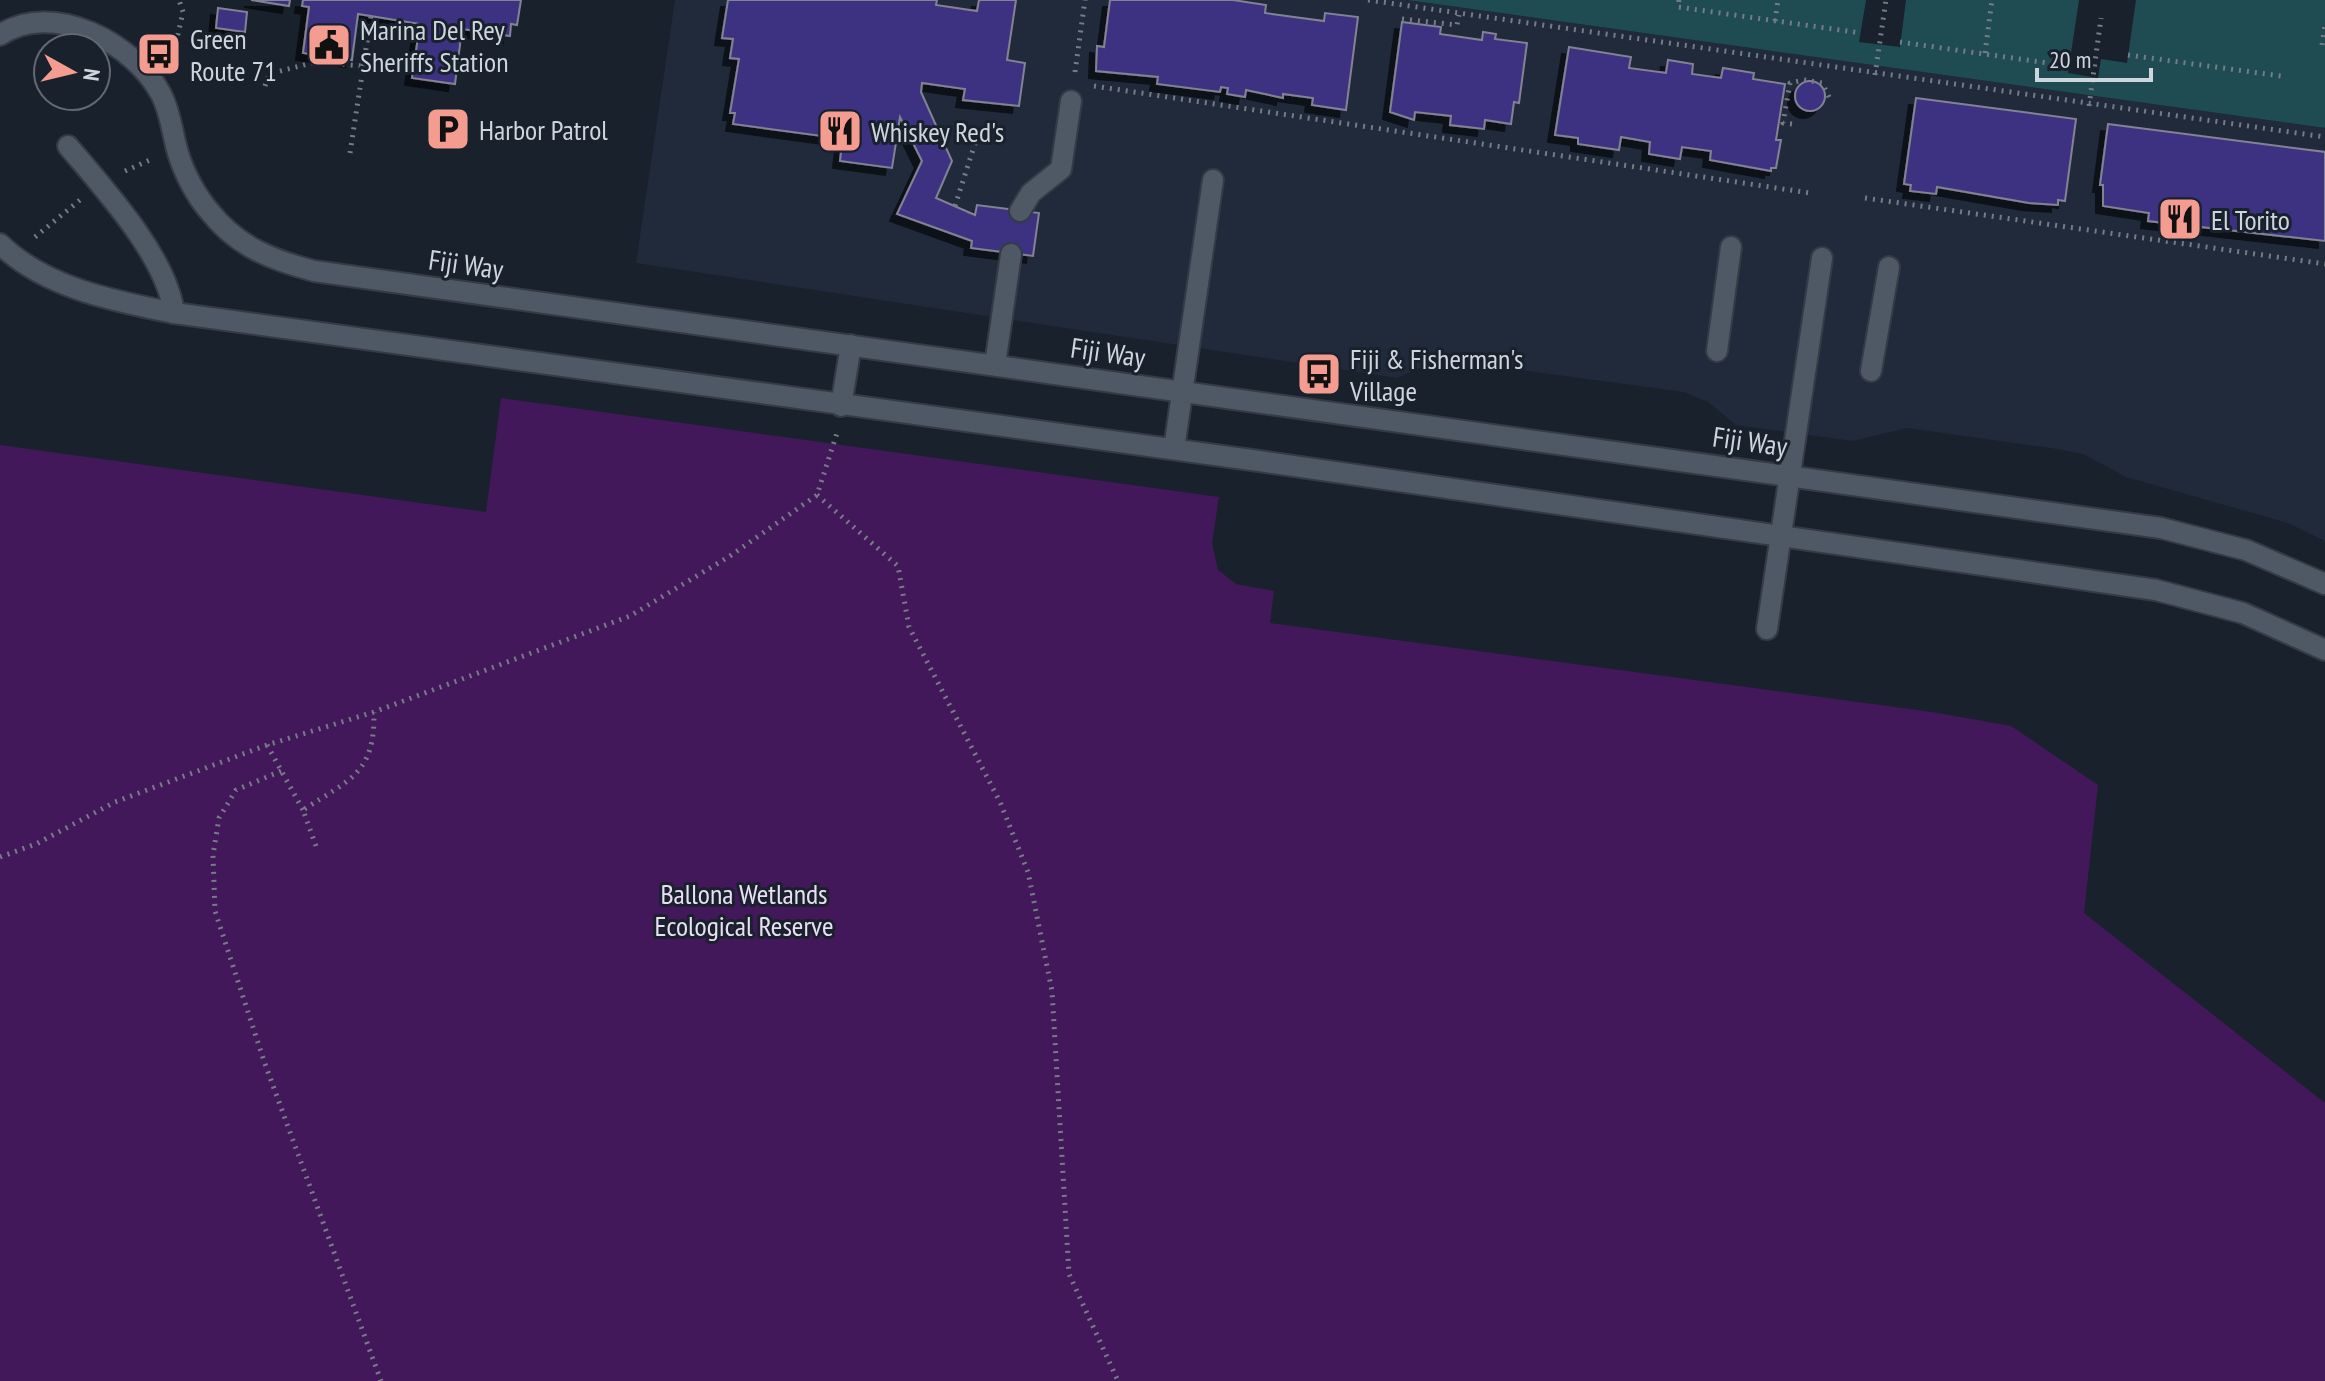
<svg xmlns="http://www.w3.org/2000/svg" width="2325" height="1381" viewBox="0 0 2325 1381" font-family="'PT Sans Narrow',sans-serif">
  <defs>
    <filter id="shadow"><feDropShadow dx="-7" dy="7" stdDeviation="0" flood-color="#0009"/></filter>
  </defs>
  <rect width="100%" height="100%" fill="#19212d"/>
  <!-- built -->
  <path fill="#202a3b" d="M675 0H1406L2325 128V541L2288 523 2126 477 2083 454 2051 448 1907 428 1853 441 1736 425 1708 402 1684 392 1453 361H1437L1397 378 636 263Z"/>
  <!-- green -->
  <path fill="#43185a" d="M501 398 1219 497 1212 543 1218 570 1236 584 1274 591 1270 623 1932 712 2011 726 2098 785 2084 913 2325 1103V1381H0V445L486 512Z"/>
  <!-- water -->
  <path fill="#1f4c53" d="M1407 0H2325V128Z"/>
  <!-- pier -->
  <path fill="#19212d" d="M1866 0H1906L1900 47 1859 42Z
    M2079 0H2136L2127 63 2101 59 2098 78 2068 73Z"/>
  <!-- building -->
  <path fill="#3e3381" stroke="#828293" stroke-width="2" filter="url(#shadow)" d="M251 0H290L289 6Z
    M303 0H521L517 25 511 24 510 36 462 29 455 84 412 78 420 24 358 14 352 60 303 53 309 7 302 6Z
    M728 0H937L936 5 977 11 979 0H1016L1007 60 1025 63 1019 106 963 100 965 89 922 83 921 92 952 161 936 198 975 215 977 205 1039 213 1033 256 971 248 972 241 897 214 922 161 900 117 892 168 840 161 842 144 829 142 830 137 733 124 735 113H730L739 59 730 58 733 39 722 38Z
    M1110 0H1233L1266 5 1265 13 1324 21 1325 13 1358 17 1346 110 1312 105 1313 98 1283 94V98L1246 90 1245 97 1227 94 1228 88 1221 87 1220 92 1157 84 1158 77 1096 71 1097 46 1104 47Z
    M218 8 247 12 245 32 216 28Z
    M1402 22 1441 27 1440 34 1482 40 1483 32 1496 34 1495 39 1527 43 1519 103 1514 102 1511 124 1485 120 1484 129 1450 125 1451 116 1415 112 1414 120 1390 112Z
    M1569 47 1631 57 1629 68 1666 73 1668 60 1693 64 1692 74 1721 78 1723 68 1754 73 1753 79 1785 84 1776 140H1781L1776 168H1771V171L1710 160 1711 151 1682 147 1680 159 1649 154 1650 142 1621 137 1619 150 1578 144V138L1555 135Z
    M1795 96a15 15 0 1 1 30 0a15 15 0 1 1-30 0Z
    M1916 98 2076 119 2065 201 2058 200V205L2029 203 1937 187 1936 194 1910 191 1911 185 1904 184Z
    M2108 124 2325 152V241L2148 221 2149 213 2103 206V185H2100Z"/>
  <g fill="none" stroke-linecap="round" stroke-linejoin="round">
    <!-- lane casing -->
    <g stroke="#353b45" stroke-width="24">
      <path id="lane" d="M68 146C105 190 167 257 174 313
        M1020 211 1031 193 1061 169 1071 101
        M1717 351 1731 247
        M995 365 1011 254
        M1871 371 1889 267
        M1174 449 1213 180
        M1767 629 1822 258"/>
    </g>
    <!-- street casing -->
    <g stroke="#353b45" stroke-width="24">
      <path id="street" d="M0 35C53 0 134 43 161 94 171 113 172 133 178 153 184 173 196 196 210 212 238 247 272 260 314 271L2161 528 2246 550 2325 584
        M0 244C45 288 114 301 174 313L1259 461 2156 590 2243 613 2325 650
        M841 406 851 345"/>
    </g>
    <!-- path -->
    <path stroke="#757c86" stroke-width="5" stroke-dasharray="2 6" stroke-linecap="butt" d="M1368 0 2325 137
      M1679 0 1678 7 1861 33
      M1402 19 1457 25 1459 15
      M1775 21 1778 0
      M1900 42 2069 66
      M176 43 183 12 179 0
      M2322 45 2325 25
      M1985 53 1992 0
      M2128 55 2281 76
      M1075 72 1085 0
      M1875 75 1886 0
      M265 86 269 74 315 62 362 66
      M1094 86 1810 193
      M2089 106 2101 18
      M1792 124 1783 123 1790 83 1804 80 1822 83 1830 99
      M350 153 371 16
      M125 171 152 159
      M1865 198 2325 264
      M955 206 978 134
      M35 237 80 200
      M817 495 898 566 909 627 1000 802 1028 872 1052 991 1069 1274 1118 1381
      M267 745 303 810
      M281 771 236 790 219 818 213 855 215 911 264 1061 381 1381
      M316 846 303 810C350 779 375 774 374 712
      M0 857 36 844 115 802 267 745 374 712 630 616 730 556 817 495 837 433"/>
    <!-- lane -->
    <use href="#lane" stroke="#4f5865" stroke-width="20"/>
    <!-- street -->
    <use href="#street" stroke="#4f5865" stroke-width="20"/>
  </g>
  <!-- icons -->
  <defs>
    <g id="civic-square" transform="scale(2.3)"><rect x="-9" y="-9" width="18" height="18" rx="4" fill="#f59c91" stroke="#19212d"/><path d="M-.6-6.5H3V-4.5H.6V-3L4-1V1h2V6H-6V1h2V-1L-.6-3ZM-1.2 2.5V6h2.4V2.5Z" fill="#111"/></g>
    <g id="bus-square" transform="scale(2.3)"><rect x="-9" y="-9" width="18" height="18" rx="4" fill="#f59c91" stroke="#19212d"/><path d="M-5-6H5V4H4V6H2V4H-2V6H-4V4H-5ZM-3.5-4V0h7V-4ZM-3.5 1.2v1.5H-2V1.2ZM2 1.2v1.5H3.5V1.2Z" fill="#111"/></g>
    <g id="parking-square" transform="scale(2.3)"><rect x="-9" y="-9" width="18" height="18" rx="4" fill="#f59c91" stroke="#19212d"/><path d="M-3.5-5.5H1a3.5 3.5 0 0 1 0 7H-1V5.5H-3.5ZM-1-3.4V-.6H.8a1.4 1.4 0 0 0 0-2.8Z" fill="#111"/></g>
    <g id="restaurant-square" transform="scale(2.3)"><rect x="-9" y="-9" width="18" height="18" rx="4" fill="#f59c91" stroke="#19212d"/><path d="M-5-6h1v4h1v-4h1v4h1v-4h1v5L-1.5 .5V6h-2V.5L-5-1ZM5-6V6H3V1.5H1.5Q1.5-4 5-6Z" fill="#111"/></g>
  </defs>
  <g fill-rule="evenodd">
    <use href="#civic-square" x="329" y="45"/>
    <use href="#bus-square" x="159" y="54"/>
    <use href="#parking-square" x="448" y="129"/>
    <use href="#restaurant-square" x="840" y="131"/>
    <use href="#restaurant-square" x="2180" y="219"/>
    <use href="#bus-square" x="1319" y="374"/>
  </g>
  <g text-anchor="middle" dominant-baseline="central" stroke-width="6" stroke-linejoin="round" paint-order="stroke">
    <!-- poi labels -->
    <g font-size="28" fill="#cfd5dd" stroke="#19212d" text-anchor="start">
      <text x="360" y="29">Marina Del Rey<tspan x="360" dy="32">Sheriffs Station</tspan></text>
      <text x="190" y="38">Green<tspan x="190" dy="32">Route 71</tspan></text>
      <text x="479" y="129">Harbor Patrol</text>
      <text x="871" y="131">Whiskey Red's</text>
      <text x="2211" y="219">El Torito</text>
      <text x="1350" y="358">Fiji &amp; Fisherman's<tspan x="1350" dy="32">Village</tspan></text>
    </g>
    <!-- street labels -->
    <g font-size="28" fill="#cfd5dd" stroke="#19212d">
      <text transform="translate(466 264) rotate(8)">Fiji Way</text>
      <text transform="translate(1108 352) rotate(8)">Fiji Way</text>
      <text transform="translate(1750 441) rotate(8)">Fiji Way</text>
    </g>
    <!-- park labels -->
    <g font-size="28" fill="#eadef3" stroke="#19212d">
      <text x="744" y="893">Ballona Wetlands<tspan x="744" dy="32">Ecological Reserve</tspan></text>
    </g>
  </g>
  <!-- north arrow -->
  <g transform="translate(72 72) rotate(98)"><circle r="38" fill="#19212d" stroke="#626973" stroke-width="2"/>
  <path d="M0-6L14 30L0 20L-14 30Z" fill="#f59c91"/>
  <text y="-12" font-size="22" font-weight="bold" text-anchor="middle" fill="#cfd5dd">N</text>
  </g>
  <!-- scale -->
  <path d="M2037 68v12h114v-12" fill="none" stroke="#cfd5dd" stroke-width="4"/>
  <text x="2049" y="68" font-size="24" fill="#cfd5dd" stroke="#19212d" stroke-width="6" paint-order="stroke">20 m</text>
</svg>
